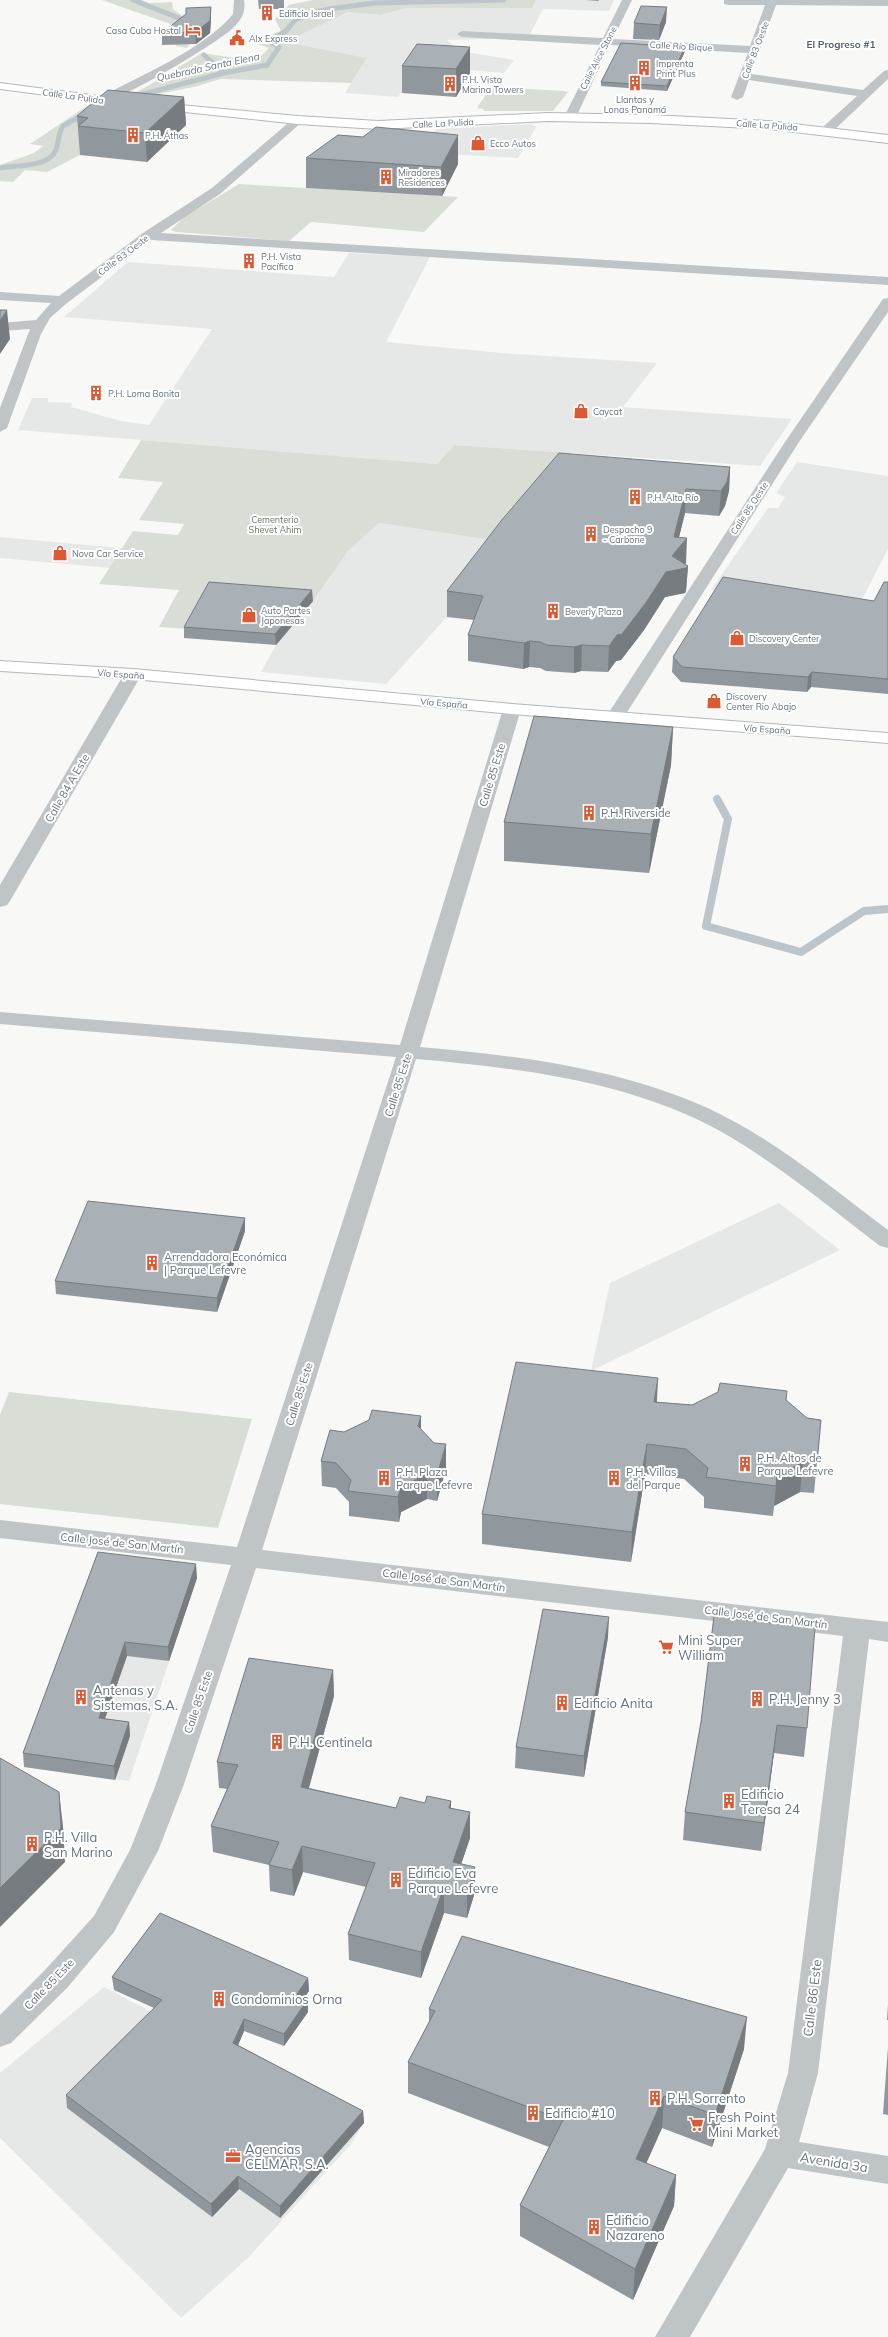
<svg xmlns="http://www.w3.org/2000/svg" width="888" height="2337" viewBox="0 0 888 2337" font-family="Mulish,sans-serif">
  <rect width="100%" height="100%" fill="#f8f8f6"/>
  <!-- built -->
  <path fill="#e6e7e7" d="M536 0H614L609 11 543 9 530 34 520 38 447 40 459 51 514 60 504 73 422 66 398 97 345 93 367 58 286 42 348 12 380 15 406 8H531Z
    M531 124 536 127 518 158 425 153 436 129Z
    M349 253 430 257 386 342 502 353 657 363 623 407 792 419 760 466 454 445 437 464 18 430 32 398H48V402L72 403 71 407 121 421 149 425 210 332 212 329 64 317 128 262 334 277Z
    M797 462 888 476V549L855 613 711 590 768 508H778L785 497 776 493Z
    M379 523 504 542 447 617 386 684 261 672 276 645 313 601 348 551Z
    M0 537 65 543 122 548 110 568 0 558Z
    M779 1203 840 1250 591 1371 610 1283Z
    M99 1566 197 1578 129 1781 24 1767Z
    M104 1987 364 2123 351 2144 248 2258 181 2318 0 2138V2073Z"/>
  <!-- green -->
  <path fill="#d8ddd5" d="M102 0H142L149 3 172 2 173 9 187 19 190 43 187 48 177 46 164 37 176 26Z
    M312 0H536L532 8H406L380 15 348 12 286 42 367 58 351 83 221 79 194 87 138 98 129 97 202 53 256 61 269 48 253 42 281 31 275 19 289 5Z
    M491 87 564 91 568 92 553 111H484L483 109 477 108Z
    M87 106 109 108 90 146 80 155 47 172 25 170 13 182 0 181V165L34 153 43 146 30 144Z
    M239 184 458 197 424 232 311 222 289 241 176 232 171 230 183 218Z
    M141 440 437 464 454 445 570 453 558 477 504 542 379 523 348 551 313 601 189 629 159 627 179 590 99 584 133 531 178 535 184 524 139 520 163 482 118 478Z
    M9 1392 252 1419 218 1528 0 1504V1415Z"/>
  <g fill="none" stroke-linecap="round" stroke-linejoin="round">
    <!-- stream-far1 -->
    <path stroke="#bbc5ca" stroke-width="5" d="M133 0 184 20 182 27
      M204 55 224 73
      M132 97 224 73 267 65 279 47 269 41 286 31 295 20 314 12 336 8 375 3 504 0
      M0 168C16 165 48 168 56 150 59 142 58 134 63 126L88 112"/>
    <!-- stream -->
    <path stroke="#bbc5ca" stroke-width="8" d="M717 799 728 819 706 926 801 952 864 911 888 909"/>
    <!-- major casing -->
    <g stroke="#b3b8bc" stroke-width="2">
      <path id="major" d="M0 83 137 101 298 116 378 121 548 113 651 115 768 121 888 135V143L768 129 651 123 548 121 378 129 298 124 137 107 0 89Z
        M0 661 133 669 512 704 888 733V743L512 714 133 679 0 671Z"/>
    </g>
    <!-- minor -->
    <path fill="#bfc4c7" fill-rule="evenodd" d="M234 0H244C246 11 242 19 234 27 221 41 113 106 99 102L97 100 99 98C139 76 205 49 233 14Z
      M622 0H632L613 39 750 46 765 5H728L724 4V0H888V6L776 5 751 74 863 90 884 71 888 70V79L831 133 827 134 821 130 823 127 857 96 749 80 743 97 737 100 731 97 748 53 610 45 576 117 570 121 564 117 600 45 462 37 457 34 462 31 603 38Z
      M298 116 304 120 302 122 220 194 161 233 888 277V285L151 240 67 303 50 318 41 334 7 428 0 432V408L30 329 0 331V323L36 320 51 303 0 300V292L59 296 143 233 212 188 294 118Z
      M888 298V312L799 442 624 717 621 721H609L606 717 785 442 883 299Z
      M133 669 139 670 142 674 10 901 7 905 0 907V885L124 674 127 670Z
      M512 704 518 705 521 709 420 1047C524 1056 643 1071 735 1122 790 1152 838 1193 888 1230V1248L880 1246C828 1206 778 1164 720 1131 629 1081 518 1068 416 1059L262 1550 888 1622V1642L869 1639 818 2073 799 2142 888 2156V2184L788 2168 690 2337H655L765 2149 788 2073 843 1636 256 1568 184 1784 158 1851 114 1932 67 1988 11 2043 0 2047V2015L45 1970 94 1916 130 1850 156 1784 231 1565 0 1538V1520L237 1547 396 1057 0 1024V1012L400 1045 503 709 506 705Z"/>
    <!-- major -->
    <use href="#major" fill="#fff" fill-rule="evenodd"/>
  </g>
  <!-- wall -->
  <path fill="#91989d" d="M258 0H284V9H259Z
    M586 0H599L598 1Z
    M211 19 210 33 196 44 162 45V33Z
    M666 22 659 40 633 39 634 23Z
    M470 47V74L456 97 402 93V66Z
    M685 47V51L667 91 601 86V82Z
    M184 97 186 125 147 162 80 155 77 116Z
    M306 158 458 164 442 196 306 188Z
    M730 467 729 491 725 506 719 516 685 513 679 537 686 563 685 564 688 566 686 591 685 593 665 597 644 630 621 660 616 661 608 672 581 671 574 673 546 671 540 668 529 667 523 669 468 661V635L474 620 447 617V591Z
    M888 582V694L811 687 807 692 681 682 672 672 673 657 874 601Z
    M313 601 276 645 184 638V627Z
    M673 727 671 765 649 873 504 861V822Z
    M245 1218V1231L217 1312 56 1294 55 1281Z
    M658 1378 657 1402 692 1405 786 1400 807 1418 821 1420 814 1493 800 1492 774 1506 773 1516 704 1508V1497L684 1479 645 1474 631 1562 482 1544V1514Z
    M421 1416V1429L446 1469 437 1501 427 1499 401 1512 399 1522 349 1516V1502L336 1488 322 1486 321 1461 344 1432Z
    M98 1552 197 1578 169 1661 127 1656 105 1719 129 1722 130 1736 115 1780 24 1767 23 1753Z
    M714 1616 807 1728 804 1757 774 1753 761 1851 683 1840 685 1812 701 1722Z
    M608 1637 584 1777 515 1768 516 1747Z
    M333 1670 334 1696 309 1788 396 1808 425 1803 451 1801V1808L470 1812V1838L461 1864 475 1892 467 1918 444 1913 421 1978 349 1960 348 1934 366 1887 303 1872 294 1896 270 1891 269 1865 213 1852 211 1826 227 1789 219 1788 217 1762Z
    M112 1977 308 1978 309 1991 304 1997 308 2012 284 2046 244 2031 238 2045 363 2111 364 2123 280 2218 239 2189 212 2217 67 2108 66 2095 154 2008 114 1990Z
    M888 2004V2020H887Z
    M429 2009 744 2049 712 2147 662 2128 646 2163 676 2175 674 2206 633 2300 520 2236V2205L549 2147 408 2093V2062L429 2022Z
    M888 2047V2115L883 2114Z"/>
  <!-- shaded-wall -->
  <path fill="#767c7f" d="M211 7V19L210 33 196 44 195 32Z
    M667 7 666 22 659 40 660 25Z
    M470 47V74L456 97V69Z
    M685 47V51L667 91V86Z
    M184 97 186 125 147 162 145 133Z
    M458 135V164L442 196 441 167Z
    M7 310 10 339 0 354V321Z
    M730 467 729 491 725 506 719 516 721 491Z
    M686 489 685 513 675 553 687 538 686 563 681 569 688 566 686 591 685 593 665 597 644 630 621 660 616 661 608 672 609 646 617 635 674 537Z
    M312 590 313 601 276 645 275 634Z
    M530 641 529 667 523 669 524 643Z
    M582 645 581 671 574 673V647Z
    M812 672 811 687 807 692 808 677Z
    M673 727 671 765 649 873 651 834Z
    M245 1218V1231L217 1312V1298Z
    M658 1378 656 1408 654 1402Z
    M421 1416V1441L418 1426Z
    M446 1444V1469L437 1501V1475Z
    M647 1444 645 1474 631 1562 632 1532Z
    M803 1462 800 1492 774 1506 773 1516 777 1476Z
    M427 1474V1499L401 1512 399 1522 398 1497 401 1487Z
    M196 1564 197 1578 169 1661 168 1647Z
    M609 1617 608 1637 584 1777V1756Z
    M125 1642 127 1656 100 1732 99 1718Z
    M333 1670 334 1696 302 1812 301 1787Z
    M129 1722 130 1736 115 1780 114 1766Z
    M777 1725 774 1753 761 1851 764 1823Z
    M59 1792 63 1826 65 1862 0 1927V1888Z
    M451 1801V1827L449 1808Z
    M470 1812V1838L453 1888V1862Z
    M302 1846 303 1872 294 1896 292 1870Z
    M475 1867V1892L467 1918V1892Z
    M444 1887V1913L421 1978V1952Z
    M308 1978 309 1991 298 2007 297 1994Z
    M308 1999V2012L284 2046V2034Z
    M747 2017 744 2049 712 2147 715 2115Z
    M244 2019V2031L234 2055 233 2043Z
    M664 2096 662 2128 634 2191 636 2159Z
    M363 2111 364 2123 280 2218V2206Z
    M676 2175 674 2206 633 2300 635 2269Z
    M238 2176 239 2189 212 2217 211 2204Z"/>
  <!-- building -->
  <path fill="#a9b1b6" stroke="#767c7f" d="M641 6 667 7 660 25 634 23Z
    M211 7 210 21 195 32 162 33 186 14V8Z
    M621 43 685 47 667 86 601 82Z
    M417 44 470 47 456 69 402 66Z
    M108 90 184 97 145 133 78 126 88 118 77 116Z
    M376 127 458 135 441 167 306 158 338 135 363 137Z
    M0 310H7L0 321Z
    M559 453 730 467 727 482 721 491 686 489 674 537 687 538 672 556 688 566 686 568 666 572 645 604 622 634 617 635 609 646 582 645 574 647 547 645 540 642 530 641 524 643 468 635 483 596 447 591 501 521Z
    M723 577 874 601 884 582H888V679L812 672 808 677 682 667 673 657Z
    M209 582 312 590 275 634 184 627Z
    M534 716 673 727 651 834 504 822Z
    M88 1201 245 1218 217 1298 55 1281Z
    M516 1362 658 1378 654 1402 692 1405 718 1392 720 1383 787 1391 786 1400 807 1418 821 1420 817 1463 803 1462 777 1476 776 1486 706 1477 708 1468 686 1449 647 1444 632 1532 482 1514Z
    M372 1410 421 1416 418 1426 434 1443 446 1444 437 1475 427 1474 401 1487 398 1497 348 1491 351 1480 336 1463 321 1461 330 1430 344 1432 369 1420Z
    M98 1552 196 1564 168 1647 125 1642 99 1718 129 1722 114 1766 23 1753Z
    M543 1609 609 1617 584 1756 516 1747Z
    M714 1616 815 1628 807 1728 777 1725 764 1823 685 1812 701 1722Z
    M249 1658 333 1670 301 1787 396 1808 400 1797 425 1803 427 1796 451 1801 449 1808 470 1812 453 1862 475 1867 467 1892 444 1887 421 1952 348 1934 375 1863 302 1846 292 1870 269 1865 279 1842 211 1826 238 1765 217 1762Z
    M0 1758 59 1792 61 1828 0 1888Z
    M160 1913 308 1978 297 1994 308 1999 284 2034 244 2019 233 2043 363 2111 280 2206 238 2176 211 2204 66 2095 162 2000 112 1977Z
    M462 1936 747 2017 715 2115 664 2096 636 2159 676 2175 635 2269 520 2205 563 2120 408 2062 435 2011 429 2009Z"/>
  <!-- icons -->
  <defs>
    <g id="building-bare" transform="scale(1.2)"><path d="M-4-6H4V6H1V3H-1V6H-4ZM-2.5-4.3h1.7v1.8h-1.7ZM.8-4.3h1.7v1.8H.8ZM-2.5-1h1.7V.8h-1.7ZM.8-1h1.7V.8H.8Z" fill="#db5933" stroke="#fff" stroke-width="2.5" paint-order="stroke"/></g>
    <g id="hotel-bare" transform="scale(1.2)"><path d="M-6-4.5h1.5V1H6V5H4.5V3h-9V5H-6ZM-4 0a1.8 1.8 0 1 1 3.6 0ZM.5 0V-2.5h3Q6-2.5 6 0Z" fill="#db5933" stroke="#fff" stroke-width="2.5" paint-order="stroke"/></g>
    <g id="civic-bare" transform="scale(1.2)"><path d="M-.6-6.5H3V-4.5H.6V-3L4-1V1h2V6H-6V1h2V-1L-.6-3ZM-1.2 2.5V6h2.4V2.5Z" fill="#db5933" stroke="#fff" stroke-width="2.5" paint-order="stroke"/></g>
    <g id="shop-bare" transform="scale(1.2)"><path d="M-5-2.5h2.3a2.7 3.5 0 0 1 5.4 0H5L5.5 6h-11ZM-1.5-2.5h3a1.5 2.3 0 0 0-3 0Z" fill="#db5933" stroke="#fff" stroke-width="2.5" paint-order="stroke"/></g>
    <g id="supermarket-bare" transform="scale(1.2)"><path d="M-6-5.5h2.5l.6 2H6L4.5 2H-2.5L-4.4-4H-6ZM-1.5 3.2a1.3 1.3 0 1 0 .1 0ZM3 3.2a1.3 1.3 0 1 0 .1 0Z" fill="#db5933" stroke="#fff" stroke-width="2.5" paint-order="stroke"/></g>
    <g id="office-bare" transform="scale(1.2)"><path d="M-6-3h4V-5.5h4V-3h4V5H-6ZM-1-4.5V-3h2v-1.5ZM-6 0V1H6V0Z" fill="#db5933" stroke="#fff" stroke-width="2.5" paint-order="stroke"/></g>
  </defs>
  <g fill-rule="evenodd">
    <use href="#building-bare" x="267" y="13"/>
    <use href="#hotel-bare" x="193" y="30"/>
    <use href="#civic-bare" x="237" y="38"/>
    <use href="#building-bare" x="644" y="68"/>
    <use href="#building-bare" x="635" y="83"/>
    <use href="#building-bare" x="450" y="84"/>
    <use href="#building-bare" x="133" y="135"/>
    <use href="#shop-bare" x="478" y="143"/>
    <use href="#building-bare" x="386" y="177"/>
    <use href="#building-bare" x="249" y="261"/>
    <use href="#building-bare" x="96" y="393"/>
    <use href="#shop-bare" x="581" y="411"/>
    <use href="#building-bare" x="635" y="497"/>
    <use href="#building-bare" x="591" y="534"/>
    <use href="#shop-bare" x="60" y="553"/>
    <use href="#building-bare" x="553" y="611"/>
    <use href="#shop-bare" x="249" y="615"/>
    <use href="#shop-bare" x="737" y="638"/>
    <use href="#shop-bare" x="714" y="701"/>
    <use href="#building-bare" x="589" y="813"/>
    <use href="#building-bare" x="152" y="1263"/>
    <use href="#building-bare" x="745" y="1464"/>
    <use href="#building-bare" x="384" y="1478"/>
    <use href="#building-bare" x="614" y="1478"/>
    <use href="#supermarket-bare" x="666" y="1647"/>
    <use href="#building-bare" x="81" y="1697"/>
    <use href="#building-bare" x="757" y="1699"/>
    <use href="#building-bare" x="562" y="1703"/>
    <use href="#building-bare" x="277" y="1742"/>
    <use href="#building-bare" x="729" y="1801"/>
    <use href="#building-bare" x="32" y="1844"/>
    <use href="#building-bare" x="396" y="1880"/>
    <use href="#building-bare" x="219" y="1999"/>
    <use href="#building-bare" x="655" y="2098"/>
    <use href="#building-bare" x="533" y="2113"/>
    <use href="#supermarket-bare" x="696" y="2124"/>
    <use href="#office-bare" x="233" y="2156"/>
    <use href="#building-bare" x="594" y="2227"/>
  </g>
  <g text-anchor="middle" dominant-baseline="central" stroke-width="4" stroke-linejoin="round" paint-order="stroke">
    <!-- far-poi labels -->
    <g font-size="9" fill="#65747f" stroke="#fff" text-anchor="start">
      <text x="279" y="13">Edificio Israel</text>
      <text x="181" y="30" text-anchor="end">Casa Cuba Hostal</text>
      <text x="249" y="38">Alx Express</text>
      <text x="656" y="63">Imprenta<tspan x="656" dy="10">Print Plus</tspan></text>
      <text x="462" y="79">P.H. Vista<tspan x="462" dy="10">Marina Towers</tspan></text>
      <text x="635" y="99" text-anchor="middle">Llantas y<tspan x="635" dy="10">Lonas Panamá</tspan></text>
      <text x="145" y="135">P.H. Áthas</text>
      <text x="490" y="143">Ecco Autos</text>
      <text x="398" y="172">Miradores<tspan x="398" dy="10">Residences</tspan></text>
      <text x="261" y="256">P.H. Vista<tspan x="261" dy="10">Pacífica</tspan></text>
      <text x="108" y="393">P.H. Loma Bonita</text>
      <text x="593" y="411">Caycat</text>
      <text x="647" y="497">P.H. Alto Río</text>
      <text x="603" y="529">Despacho 9<tspan x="603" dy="10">- Carbone</tspan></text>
      <text x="72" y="553">Nova Car Service</text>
      <text x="261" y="610">Auto Partes<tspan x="261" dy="10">Japonesas</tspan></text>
      <text x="565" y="611">Beverly Plaza</text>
      <text x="749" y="638">Discovery Center</text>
      <text x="726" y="696">Discovery<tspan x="726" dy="10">Center Rio Abajo</tspan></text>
    </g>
    <!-- far-street labels -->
    <g font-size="9" fill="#65747f" stroke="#fff">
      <text transform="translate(681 46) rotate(3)">Calle Río Bique</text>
      <text transform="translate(755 50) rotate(-69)">Calle 83 Oeste</text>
      <text transform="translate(598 58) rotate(-63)">Calle Alice Stone</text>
      <text transform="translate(73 96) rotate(8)">Calle La Pulida</text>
      <text transform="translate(443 123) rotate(-3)">Calle La Pulida</text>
      <text transform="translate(767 125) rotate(4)">Calle La Pulida</text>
      <text transform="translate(123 255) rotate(-37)">Calle 83 Oeste</text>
      <text transform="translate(749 508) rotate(-57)">Calle 85 Oeste</text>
      <text transform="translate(121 674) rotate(4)">Vía España</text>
      <text transform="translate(444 703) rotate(5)">Vía España</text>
      <text transform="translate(767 729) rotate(4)">Vía España</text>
    </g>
    <!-- far-park labels -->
    <g font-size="9" fill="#677863" stroke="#fff">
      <text x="275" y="519">Cementerio<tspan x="275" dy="10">Shevet Ahim</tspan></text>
    </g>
    <!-- far-neighbourhood labels -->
    <g font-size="10" font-weight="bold" fill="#56626b" stroke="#fff">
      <text x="841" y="44">El Progreso #1</text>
    </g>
    <!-- far-water labels -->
    <g font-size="10" font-style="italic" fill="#647981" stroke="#fff">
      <text transform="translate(208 67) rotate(-12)">Quebrada Santa Elena</text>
    </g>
    <!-- street labels -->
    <g font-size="11" fill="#65747f" stroke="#fff">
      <text transform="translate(492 775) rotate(-73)">Calle 85 Este</text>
      <text transform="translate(67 788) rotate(-60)">Calle 84 A Este</text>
      <text transform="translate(398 1085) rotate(-72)">Calle 85 Este</text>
      <text transform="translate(299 1394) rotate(-72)">Calle 85 Este</text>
      <text transform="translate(122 1543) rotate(6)">Calle José de San Martín</text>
      <text transform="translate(444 1580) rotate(7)">Calle José de San Martín</text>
      <text transform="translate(766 1617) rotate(7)">Calle José de San Martín</text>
      <text transform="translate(198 1702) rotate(-71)">Calle 85 Este</text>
      <text transform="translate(49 1984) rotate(-46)">Calle 85 Este</text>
    </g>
    <!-- poi labels -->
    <g font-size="11" fill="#65747f" stroke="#fff" text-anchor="start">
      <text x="601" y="813">P.H. Riverside</text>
      <text x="164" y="1257">Arrendadora Económica<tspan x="164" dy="13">| Parque Lefevre</tspan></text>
      <text x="757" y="1458">P.H. Altos de<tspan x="757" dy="13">Parque Lefevre</tspan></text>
      <text x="396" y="1472">P.H. Plaza<tspan x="396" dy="13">Parque Lefevre</tspan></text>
      <text x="626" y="1472">P.H. Villas<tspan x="626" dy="13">del Parque</tspan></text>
    </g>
    <!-- near-poi labels -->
    <g font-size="13" fill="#65747f" stroke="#fff" text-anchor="start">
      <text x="678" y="1640">Mini Super<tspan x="678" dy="15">William</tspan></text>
      <text x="93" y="1690">Antenas y<tspan x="93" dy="15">Sistemas, S.A.</tspan></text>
      <text x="769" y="1699">P.H. Jenny 3</text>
      <text x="574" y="1703">Edificio Anita</text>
      <text x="289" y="1742">P.H. Centinela</text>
      <text x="741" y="1794">Edificio<tspan x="741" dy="15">Teresa 24</tspan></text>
      <text x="44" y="1837">P.H. Villa<tspan x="44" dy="15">San Marino</tspan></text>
      <text x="408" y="1873">Edificio Eva<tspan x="408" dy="15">Parque Lefevre</tspan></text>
      <text x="231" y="1999">Condominios Orna</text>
      <text x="667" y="2098">P.H. Sorrento</text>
      <text x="545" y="2113">Edificio #10</text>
      <text x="708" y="2117">Fresh Point<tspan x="708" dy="15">Mini Market</tspan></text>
      <text x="245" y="2149">Agencias<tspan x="245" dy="15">CELMAR, S.A.</tspan></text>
      <text x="606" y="2220">Edificio<tspan x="606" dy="15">Nazareno</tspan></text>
    </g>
    <!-- near-street labels -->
    <g font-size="13" fill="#65747f" stroke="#fff">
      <text transform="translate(812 1998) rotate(-83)">Calle 86 Este</text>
      <text transform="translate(834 2162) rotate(9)">Avenida 3a</text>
    </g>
  </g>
</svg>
